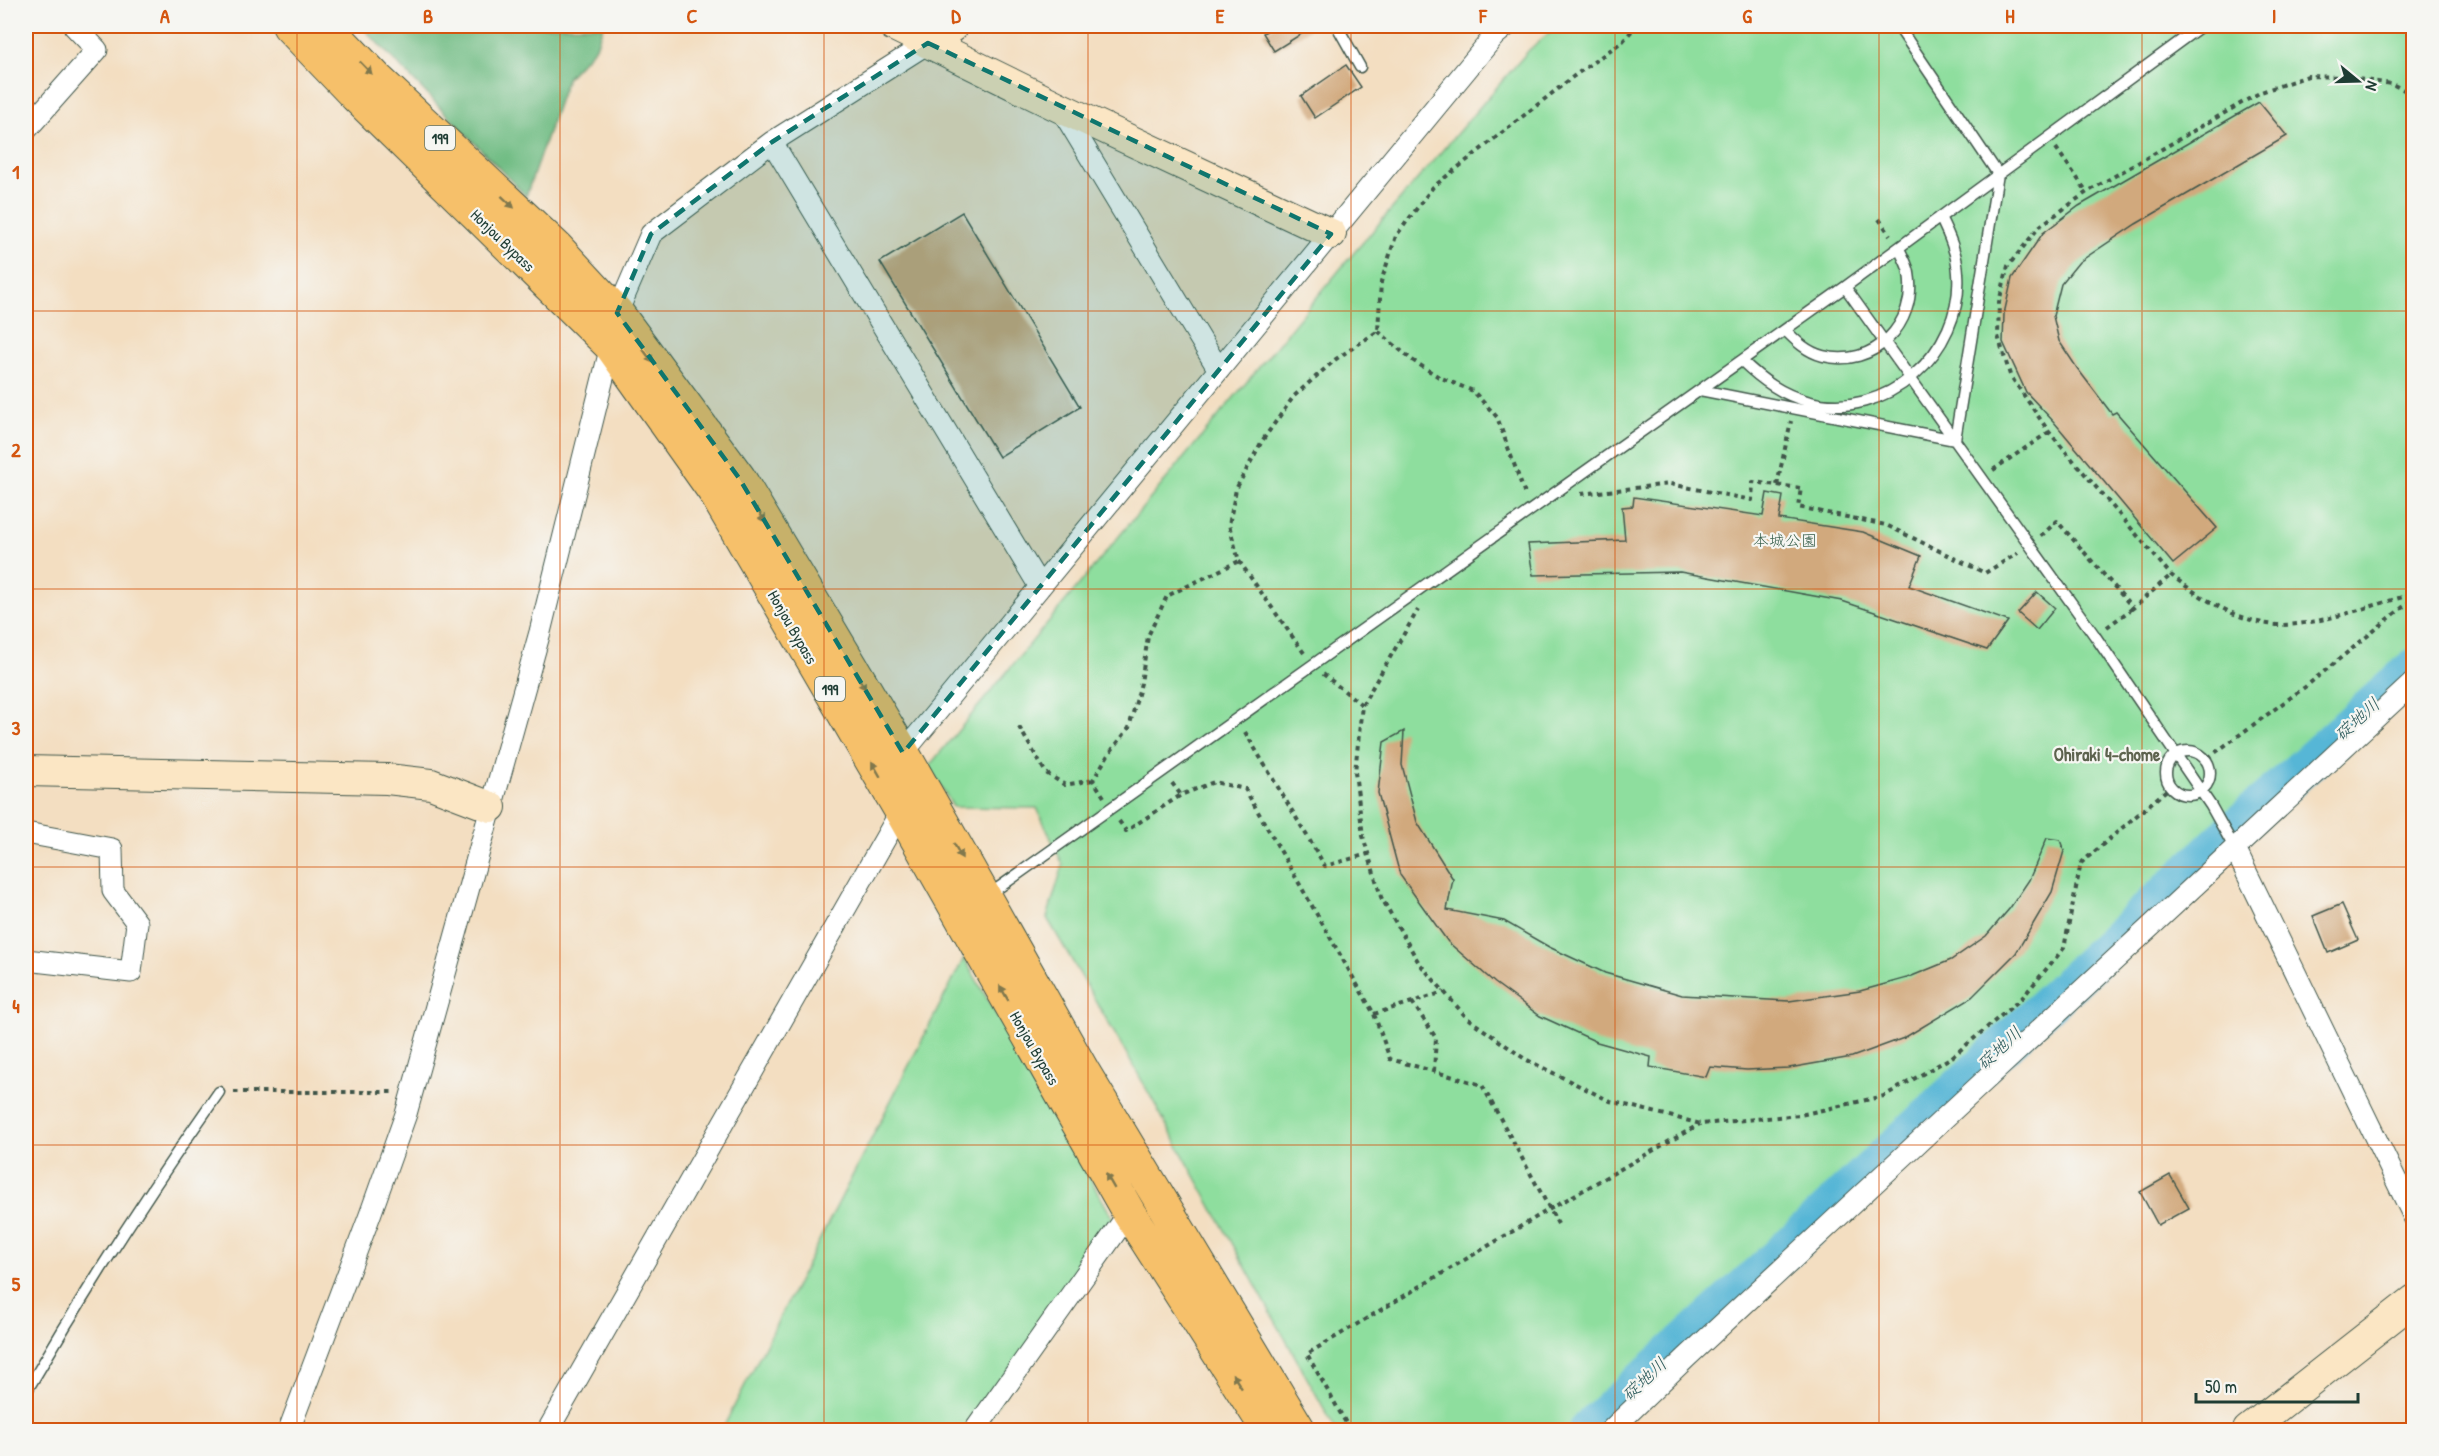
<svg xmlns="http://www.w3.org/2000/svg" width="2439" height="1456" viewBox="0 0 2439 1456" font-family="'Patrick Hand','Klee One',sans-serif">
  <rect width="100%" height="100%" fill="#f6f6f2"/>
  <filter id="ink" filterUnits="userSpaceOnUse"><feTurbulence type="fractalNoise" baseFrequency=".0167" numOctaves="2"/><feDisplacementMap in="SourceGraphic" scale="12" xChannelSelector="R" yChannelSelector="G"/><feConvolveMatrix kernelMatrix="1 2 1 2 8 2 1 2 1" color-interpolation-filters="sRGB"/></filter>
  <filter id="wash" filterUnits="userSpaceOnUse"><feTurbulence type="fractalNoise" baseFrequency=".008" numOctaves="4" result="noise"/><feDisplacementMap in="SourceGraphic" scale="24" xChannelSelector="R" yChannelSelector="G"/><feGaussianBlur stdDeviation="1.35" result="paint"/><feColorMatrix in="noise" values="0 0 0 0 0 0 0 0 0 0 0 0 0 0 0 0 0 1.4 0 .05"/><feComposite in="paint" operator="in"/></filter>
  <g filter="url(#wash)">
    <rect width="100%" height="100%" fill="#f3dec1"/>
    <!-- green -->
    <path fill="#8ede9e" stroke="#568e69" stroke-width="1.5" d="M1557 26H2413V664L2220 835 1995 1050 1586 1430H1336L1132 1063 1047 918 1063 865 1037 808 953 807 929 766 1346 262 1529 50Z
      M964 958 1116 1224 981 1430H722Z"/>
    <!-- forest -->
    <path fill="#72bd85" stroke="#487d5c" stroke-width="1.5" d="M361 26H603L596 47 567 78 526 196Z"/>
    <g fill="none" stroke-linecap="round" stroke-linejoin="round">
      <!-- river -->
      <path stroke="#57b6d6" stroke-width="39" d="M1588 1430 1778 1257 2228 835 2414 668"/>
    </g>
    <g id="blocks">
      <!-- building -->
      <path fill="#d1a97d" d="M1275 26H1314L1274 51 1263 33Z
        M1346 65 1361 87 1315 118 1301 96Z
        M2259 102 2287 136 2136 224 2079 262 2061 284 2053 316 2059 341 2077 368 2112 414 2116 412 2217 528 2173 564 2054 422 2026 392 2003 342 2004 314 2012 278 2043 233 2079 206Z
        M962 212 1080 407 999 457 880 262Z
        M1767 493 1783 496 1779 519 1863 532 1921 556 1909 586 2008 621 1987 650 1842 601 1680 572 1533 575 1528 544 1625 540 1622 507 1633 506 1634 497 1763 516Z
        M2037 592 2055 608 2037 630 2018 613Z
        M1404 731 1402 765 1417 822 1453 879 1447 910 1504 921 1549 947 1605 973 1682 995 1789 1001 1860 991 1907 978 1951 960 1986 936 2010 908 2029 880 2047 838 2060 840 2064 851 2052 892 2016 953 1972 997 1904 1038 1852 1057 1789 1068 1747 1070 1710 1067 1706 1077 1650 1067 1651 1057 1597 1042 1540 1016 1495 983 1448 942 1400 875 1378 793 1384 742Z
        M2342 904 2358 940 2328 953 2313 916Z
        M2170 1175 2189 1208 2158 1225 2140 1192Z"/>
    </g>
  </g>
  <g filter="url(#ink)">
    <use href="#blocks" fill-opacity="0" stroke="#3f5549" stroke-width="1.5"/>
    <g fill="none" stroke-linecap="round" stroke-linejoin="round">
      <!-- lane casing -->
      <g stroke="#3f5549" stroke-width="13">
        <path id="lane" d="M1337 26 1360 67
          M1845 287 2095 636 2211 806 2235 849
          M1785 330C1796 341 1807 352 1823 356 1873 369 1918 324 1909 273 1908 265 1902 256 1899 248
          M1742 361C1762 380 1781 394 1807 401 1885 423 1964 352 1958 273 1957 253 1949 235 1940 217
          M1700 390 1955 440 1998 174 1898 26
          M2166 773a22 22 0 1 1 44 0a22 22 0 1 1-44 0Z
          M987 896 1845 287 2201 26
          M26 1392C86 1289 150 1190 219 1092"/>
      </g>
      <!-- street casing -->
      <g stroke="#3f5549" stroke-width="23">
        <path id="street" d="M1060 107 1219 370
          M26 130 97 50 74 26
          M772 142 1040 587
          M903 753 1495 35 1506 26
          M26 833 112 849 113 891 137 923 131 972 26 960
          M2235 849 2414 1217
          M289 1430 370 1215 406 1114 540 632 611 346 617 313 651 234 772 142 928 43
          M548 1430 901 811
          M975 1430 1129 1213
          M1611 1430 1686 1358 2414 682"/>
      </g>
      <!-- secondary casing -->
      <g stroke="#3f5549" stroke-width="32">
        <path id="secondary" d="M894 26 1059 107 1331 234
          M928 43 953 26
          M26 771 387 779 431 784 491 807
          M2248 1430 2414 1300"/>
      </g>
      <!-- highway casing -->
      <g stroke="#3f5549" stroke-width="35">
        <path id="highway" d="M289 26 356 96 611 346 714 491 901 811 1129 1213 1268 1430
          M326 26 376 78 556 247 617 313 739 478 903 753 1084 1073 1299 1430"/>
      </g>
      <!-- path -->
      <path stroke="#3f5549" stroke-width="4" stroke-dasharray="4.5 4.5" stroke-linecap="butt" d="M2414 95 2392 84 2344 77 2308 76 2261 92 2087 192 2040 226 2008 266 1999 302 1998 336 2010 375 2049 432 2171 575C2199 597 2242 624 2279 625 2318 626 2374 604 2414 594
        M2056 148 2087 192
        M1879 219 1890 235
        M1378 331 1412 360 1439 377 1473 391 1497 417 1526 497
        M1993 470 2049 432
        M1777 485 1791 421
        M1581 494 1670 484 1752 500 1753 482 1801 488 1798 507 1886 525 1985 573 2018 553
        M2041 536 2057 521 2133 608 2171 575
        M2107 627 2133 608
        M1304 653 1239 561 1229 525 1236 489 1262 441 1294 396 1336 359 1378 331 1381 282 1396 236 1433 187 1574 76 1623 41 1636 26
        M1323 674 1362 705 1355 772 1363 836 1381 897 1419 963 1467 1018 1525 1059 1610 1101 1701 1124 1800 1115 1884 1096 1952 1057 2022 998 2064 948 2081 863 2176 782
        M1362 705 1418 610
        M1019 727 1046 773 1065 785 1093 780
        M1245 732 1325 866 1368 854
        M2201 763 2305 687 2414 598
        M1172 783 1181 795
        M1104 797 1093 780 1108 755 1129 728 1141 683 1148 636 1167 596 1239 561
        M1119 821 1126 831 1181 795 1214 782 1245 789 1374 1014 1390 1059 1482 1085 1558 1224
        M1412 1002 1436 1038 1434 1071
        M1374 1014 1444 992
        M234 1092H392
        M1350 1430 1307 1354 1550 1209 1700 1124"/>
      <!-- lane -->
      <use href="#lane" stroke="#fff" stroke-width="10"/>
      <!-- street -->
      <use href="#street" stroke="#fff" stroke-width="21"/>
      <!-- secondary -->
      <use href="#secondary" stroke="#fbe6c4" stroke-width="30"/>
      <!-- highway -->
      <use href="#highway" stroke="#f6c06b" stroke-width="33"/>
    </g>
    <!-- one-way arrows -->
    <defs><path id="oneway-solid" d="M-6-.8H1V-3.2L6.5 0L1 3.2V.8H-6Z" transform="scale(1.5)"/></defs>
    <g fill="#80784d">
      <use href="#oneway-solid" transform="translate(366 68) rotate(46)"/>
      <use href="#oneway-solid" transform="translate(508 202) rotate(43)"/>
      <use href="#oneway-solid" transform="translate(648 356) rotate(53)"/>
      <use href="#oneway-solid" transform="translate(761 515) rotate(59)"/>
      <use href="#oneway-solid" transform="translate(861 682) rotate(59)"/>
      <use href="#oneway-solid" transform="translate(876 769) rotate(-120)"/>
      <use href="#oneway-solid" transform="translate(958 851) rotate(61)"/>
      <use href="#oneway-solid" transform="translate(1004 993) rotate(-120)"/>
      <use href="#oneway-solid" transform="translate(1110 1181) rotate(-120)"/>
      <use href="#oneway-solid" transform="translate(1237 1381) rotate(-123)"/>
    </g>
  </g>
  <!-- marked area -->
  <path fill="#0f766e" fill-opacity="0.2" stroke="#0f766e" stroke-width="4.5" stroke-dasharray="12 8" stroke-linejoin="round" d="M928 43 1331 234 903 753 739 478 617 313 651 234 772 142Z"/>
  <!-- grid -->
  <path fill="none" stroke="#d45610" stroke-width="1.5" stroke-opacity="0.55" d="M297 26V1430M560 26V1430M824 26V1430M1088 26V1430M1351 26V1430M1615 26V1430M1879 26V1430M2142 26V1430M26 311H2414M26 589H2414M26 867H2414M26 1145H2414"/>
  <g text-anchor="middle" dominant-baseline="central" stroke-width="4.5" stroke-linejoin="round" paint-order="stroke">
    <!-- shield labels -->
    <g fill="#f6f6f2" stroke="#60746d" stroke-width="1.5">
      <rect x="425" y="126" width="30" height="24" rx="4.5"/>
      <rect x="815" y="677" width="30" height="24" rx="4.5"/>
    </g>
    <g font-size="15" font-weight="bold" fill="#1f3d34">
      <text x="440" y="138">199</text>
      <text x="830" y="689">199</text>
    </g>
    <!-- street labels -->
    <g font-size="16" fill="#1f3d34" stroke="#f6f6f2">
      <text transform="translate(503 240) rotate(44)">Honjou Bypass</text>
      <text transform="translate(793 627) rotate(60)">Honjou Bypass</text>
      <text transform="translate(1035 1048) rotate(60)">Honjou Bypass</text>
    </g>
    <!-- park labels -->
    <g font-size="16" fill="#355d49" stroke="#f6f6f2">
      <text x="1785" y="540">本城公園</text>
    </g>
    <!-- water labels -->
    <g font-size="18" font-style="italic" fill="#2d5b5c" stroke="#f6f6f2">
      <text transform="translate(2357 719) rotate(-42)">碇地川</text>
      <text transform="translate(1999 1048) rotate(-43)">碇地川</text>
      <text transform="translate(1644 1379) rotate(-43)">碇地川</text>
    </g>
    <!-- neighbourhood labels -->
    <g font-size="18" font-weight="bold" fill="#5d634e" stroke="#f6f6f2">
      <text x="2107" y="754">Ohiraki 4-chome</text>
    </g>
  </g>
  <!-- margin -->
  <rect width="2439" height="1456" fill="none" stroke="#f6f6f2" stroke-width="66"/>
  <!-- north arrow -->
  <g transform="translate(2358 81) rotate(109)" stroke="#f6f6f2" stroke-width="4.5" paint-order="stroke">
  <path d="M0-4.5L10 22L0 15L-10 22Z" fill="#1f3d34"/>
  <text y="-9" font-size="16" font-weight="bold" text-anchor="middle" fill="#1f3d34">N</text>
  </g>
  <!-- scale -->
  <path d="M2196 1393v9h162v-9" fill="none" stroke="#1f3d34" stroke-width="3"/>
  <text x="2205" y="1393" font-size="18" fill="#1f3d34" stroke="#f6f6f2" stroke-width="4.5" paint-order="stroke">50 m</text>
  <rect x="33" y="33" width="2373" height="1390" fill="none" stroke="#d45610" stroke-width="2"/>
  <g font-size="20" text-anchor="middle" font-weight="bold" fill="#d45610">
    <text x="165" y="23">A</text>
    <text x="428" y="23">B</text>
    <text x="692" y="23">C</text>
    <text x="956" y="23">D</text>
    <text x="1220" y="23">E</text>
    <text x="1483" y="23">F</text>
    <text x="1747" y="23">G</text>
    <text x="2010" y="23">H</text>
    <text x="2274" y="23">I</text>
    <text x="16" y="179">1</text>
    <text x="16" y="457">2</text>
    <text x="16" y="735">3</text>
    <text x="16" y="1013">4</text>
    <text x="16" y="1291">5</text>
  </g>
</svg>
